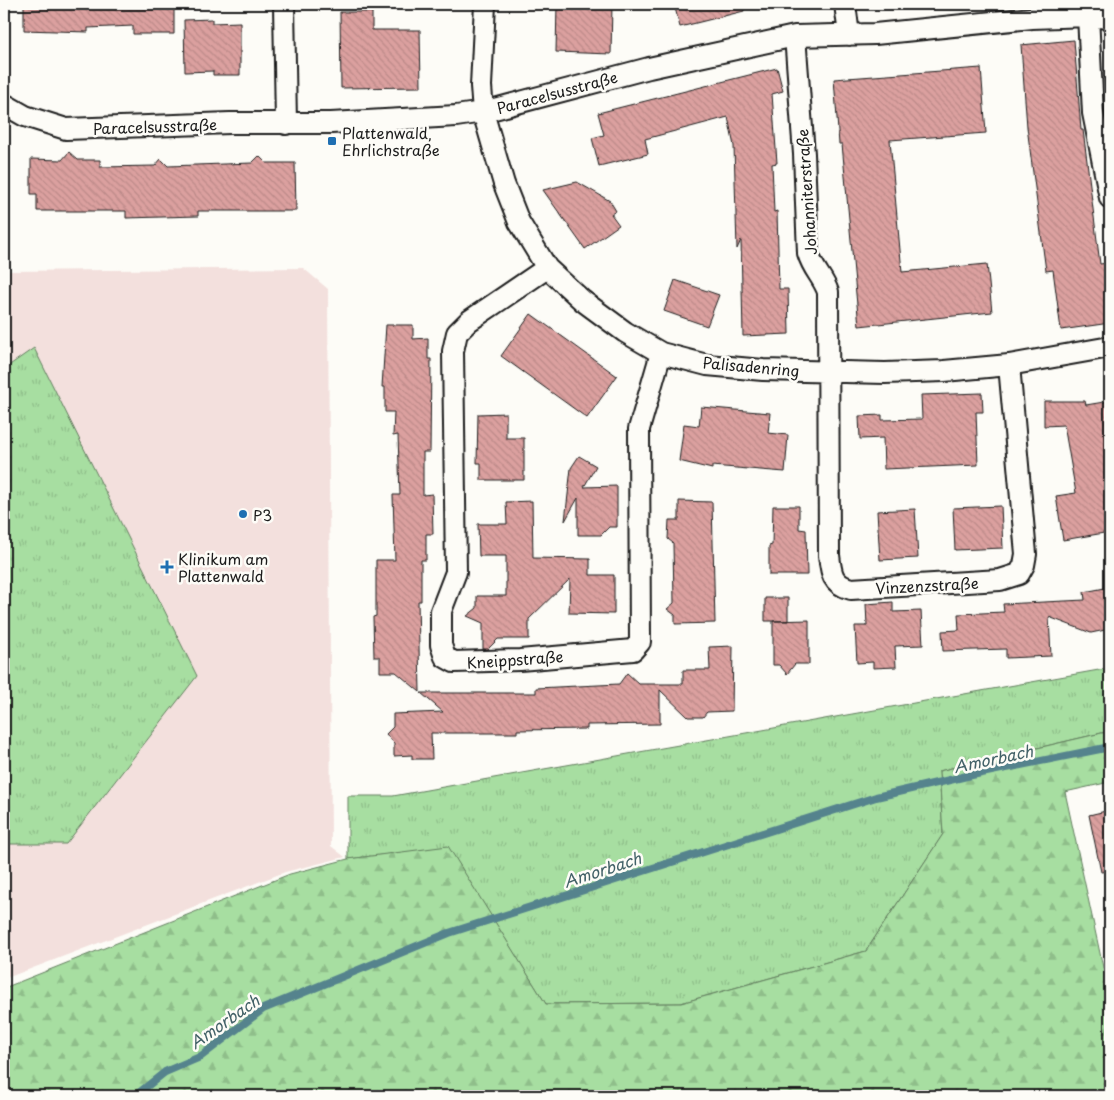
<svg xmlns="http://www.w3.org/2000/svg" width="1114" height="1100" viewBox="0 0 1114 1100" font-family="'Playpen Sans',sans-serif">
  <defs>
    <pattern id="grass-tufts" width="24" height="20" patternUnits="userSpaceOnUse" patternTransform="scale(1.25)"><rect width="24" height="20" fill="#a7dea1"/><path d="M3 7l-1-3M5 7V3M7 7l1-3M15 17l-1-3M17 17v-4M19 17l1-3" fill="none" stroke="#8fbe8a"/></pattern>
    <pattern id="forest-firs" width="22" height="20" patternUnits="userSpaceOnUse" patternTransform="scale(1.25)"><rect width="22" height="20" fill="#a7dea1"/><path d="M5 1l3.5 6h-7zM16 11l3.5 6h-7z" fill="#8fbe8a"/></pattern>
    <pattern id="building-back-hatch" width="6" height="6" patternUnits="userSpaceOnUse" patternTransform="scale(1.25)"><rect width="6" height="6" fill="#dba09f"/><path d="M-1 5l2 2M0 0l6 6M5-1l2 2" fill="none" stroke="#bb8988"/></pattern>
  </defs>
  <rect width="100%" height="100%" fill="#fdfcf7"/>
  <filter id="ink" filterUnits="userSpaceOnUse"><feTurbulence type="fractalNoise" baseFrequency=".02" numOctaves="2"/><feDisplacementMap in="SourceGraphic" scale="10" xChannelSelector="R" yChannelSelector="G"/><feConvolveMatrix kernelMatrix="1 2 1 2 8 2 1 2 1" color-interpolation-filters="sRGB"/></filter>
  <g filter="url(#ink)">
    <!-- built -->
    <path fill="#f3e0dd" d="M303 268 328 289 331 846 345 857 285 872 4 979V274L8 271Z"/>
    <!-- grass -->
    <path fill="url(#grass-tufts)" stroke="#627d5e" d="M34 348 197 676 66 844H4V369Z
      M1110 668V731L939 771 943 834 866 951 681 1003 546 1004 448 847 348 859V796H393Z"/>
    <!-- forest -->
    <path fill="url(#forest-firs)" stroke="#627d5e" d="M1110 731V782L1065 792 1106 981 1110 980V1096H4V988L290 874 348 859 448 846 546 1004 681 1003 866 951 943 834 939 771Z"/>
    <g fill="none" stroke-linecap="round" stroke-linejoin="round">
      <!-- stream -->
      <path stroke="#54838d" stroke-width="8" d="M135 1096 165 1072 200 1057 263 1009 449 933 876 797 967 776 1110 747"/>
    </g>
    <!-- building -->
    <path fill="url(#building-back-hatch)" stroke="#1c1c1c" d="M24 4H174V34H133V26L88 28V32L24 30Z
      M557 4H612L611 54 556 52Z
      M674 4H743L744 11 680 27Z
      M340 12H372V30H420L421 87 341 88Z
      M212 19V23L240 22V75H213V71L185 72 184 20Z
      M1074 40 1081 130H1083L1100 264 1108 263 1110 277V323L1061 330 1053 270 1046 271 1027 127 1021 45Z
      M777 68 783 91 772 94 777 163 772 164 774 212 777 211 779 289H788L789 334 743 336 741 240 737 249 734 146 728 117 645 139 648 154 599 166 592 138 604 135 598 113Z
      M981 68 986 133 890 140 902 272 987 264 992 312 859 326 842 144H839L834 79Z
      M69 152 78 160H100V167L155 166 161 159 168 166 252 163 259 156 266 163H295L296 211H198V216L126 218V211H37V194H31V159L62 160Z
      M577 182 610 201 616 211 611 214 619 225 585 249 543 190Z
      M675 280 719 295 707 326 664 311Z
      M531 314 617 376 587 418 501 356Z
      M386 325H413V339L428 338V359H431L430 452H423V495L432 494 433 534H426V560H421V601H418L420 692 396 672H380V657H374L373 617 376 616V560H395L393 495H400L398 435 393 436 394 412H385V387H382Z
      M982 393 983 412H976L978 465 884 469 883 438 860 439 859 416 882 415V420L922 419 921 395Z
      M1044 401H1085L1086 405 1110 401V499L1106 500 1110 532 1063 540 1056 496 1076 493 1064 425 1044 426Z
      M701 407 770 413 768 433 788 435 785 472 712 466V469L679 461 684 424 699 426Z
      M506 413V438H524V480H481V463H477L478 414Z
      M579 456 596 466 584 487 617 486V527H609L601 535H578V498L565 521 571 468Z
      M532 501 533 558 590 559V575H614V614L569 613 570 579 529 619V639H498L488 649H483V623L467 616 477 608V596H506V556H479L478 524H507L506 502Z
      M679 501 712 502 715 623 675 624V615L667 609 674 603 673 543 668 539 669 520H679Z
      M773 506H799V529L806 530 807 575H769V546L772 545Z
      M1001 506 1003 548 955 550 953 508Z
      M915 509 918 558 880 560 877 511Z
      M1110 587V629L1091 633 1049 617 1051 656 1006 658V649L943 651 942 631 959 630 958 614 1004 612 1003 604 1085 600 1084 592Z
      M765 598H788V621H765Z
      M893 602V612L921 611 923 645 895 646 896 667 873 668V662L857 663 855 626H867L866 604Z
      M809 620V664H795L787 674 779 665H773V621Z
      M733 646 732 711 707 712 703 717H688L660 690V724L587 725V729L517 730V733H431L432 759H412V755L394 756V743L386 734 393 727V714L443 712 421 693H536V688L619 684 627 673 639 684H683V670H710L709 647Z
      M1110 810V871L1101 872 1089 815Z"/>
    <g fill="none" stroke-linecap="round" stroke-linejoin="round">
      <!-- minor casing -->
      <g stroke="#1c1c1c" stroke-width="24">
        <path id="minor" d="M284 4 286 124
          M485 4 481 86 483 112 504 184 519 222 547 268 583 301 625 332 661 353 707 365 763 370 885 373 944 371 1009 365 1110 347
          M845 4 849 35
          M1088 16 1093 113 1110 198
          M795 36 804 154 808 253C813 270 823 277 828 292L829 555C831 573 832 584 851 589L1000 580 1019 574 1024 565 1026 554 1009 365
          M4 104 25 116 66 129 230 123H331L456 116 483 112 649 68 795 36 875 34 1032 18 1088 16 1110 18
          M547 268 469 321 457 333 453 351 456 572 441 611V645L445 657 454 662 520 660 633 650 640 642 639 429 661 353"/>
      </g>
      <!-- minor -->
      <use href="#minor" stroke="#fdfcf7" stroke-width="20"/>
    </g>
  </g>
  <!-- markers -->
  <g fill="#1f6fb2" stroke="#fdfcf7" stroke-width="2">
    <rect x="327" y="136" width="10" height="10" rx="2.5"/>
    <circle cx="243" cy="514" r="5"/>
    <path d="M164.5 559.5h5v5h5v5h-5v5h-5v-5h-5v-5h5z"/>
  </g>
  <g text-anchor="middle" dominant-baseline="central" stroke-width="5" stroke-linejoin="round" paint-order="stroke">
    <!-- street labels -->
    <g font-size="15" fill="#1c1c1c" stroke="#fdfcf7">
      <text transform="translate(557 92) rotate(-15)">Paracelsusstraße</text>
      <text transform="translate(155 126) rotate(-2)">Paracelsusstraße</text>
      <text transform="translate(806 192) rotate(-94)">Johanniterstraße</text>
      <text transform="translate(751 366) rotate(5)">Palisadenring</text>
      <text transform="translate(927 585) rotate(-3)">Vinzenzstraße</text>
      <text transform="translate(515 659) rotate(-4)">Kneippstraße</text>
    </g>
    <!-- poi labels -->
    <g font-size="15" fill="#1c1c1c" stroke="#fdfcf7" text-anchor="start">
      <text x="342" y="132">Plattenwald,<tspan x="342" dy="17">Ehrlichstraße</tspan></text>
      <text x="253" y="514">P3</text>
      <text x="178" y="558">Klinikum am<tspan x="178" dy="17">Plattenwald</tspan></text>
    </g>
    <!-- water labels -->
    <g font-size="16" font-style="italic" fill="#426167" stroke="#fdfcf7">
      <text transform="translate(993 758) rotate(-12)">Amorbach</text>
      <text transform="translate(602 869) rotate(-18)">Amorbach</text>
      <text transform="translate(224 1021) rotate(-35)">Amorbach</text>
    </g>
  </g>
  <!-- margin -->
  <rect width="1114" height="1100" fill="none" stroke="#fdfcf7" stroke-width="20"/>
  <rect x="10" y="10" width="1094" height="1080" fill="none" stroke="#1c1c1c" stroke-width="2" filter="url(#ink)"/>
</svg>
